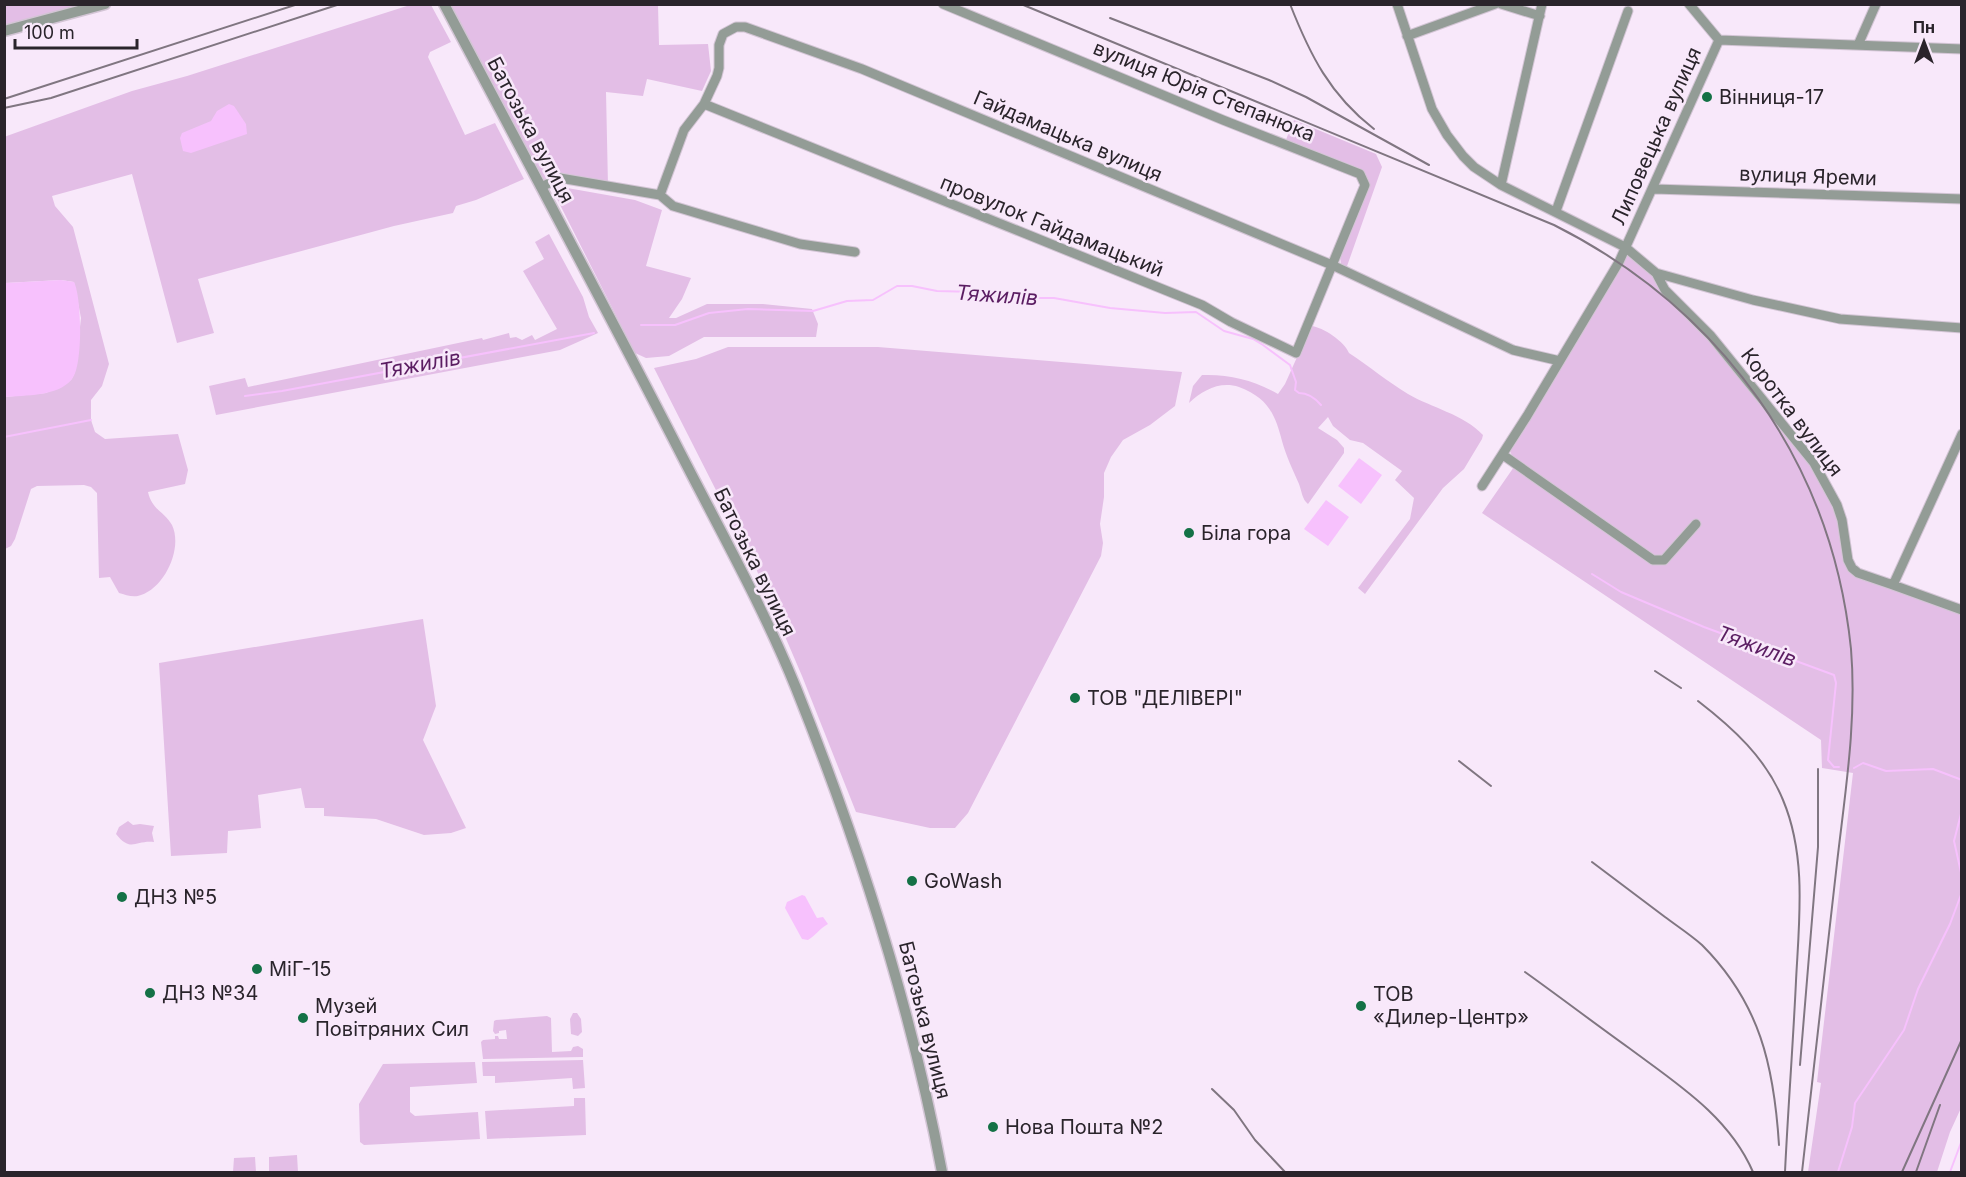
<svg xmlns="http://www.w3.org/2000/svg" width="1966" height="1177" viewBox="0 0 1966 1177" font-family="Inter,sans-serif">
  <rect width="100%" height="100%" fill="#f8e8fa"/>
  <!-- green -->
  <path fill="#e3bee6" d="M5 5H105L5 31Z
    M410 5H431L451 42 430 52 428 57 465 135 495 123 524 179 476 200 456 206 453 213 394 226 198 279 214 333 177 343 132 174 52 196 55 206 73 227 109 364 102 386 91 400V420L95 432 105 439 178 434 188 470 185 484 148 492C152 510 164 511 172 525 183 548 165 587 141 595 134 598 126 595 119 593L110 577 99 578 97 493 91 487 84 485 37 486 31 489 15 539 11 546 5 549V397L46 393 71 380 75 372 81 318 74 282 61 280 5 283 4 137 132 91 187 76Z
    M444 5H658L659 45 708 44 711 71 702 91 647 79 643 96 606 92 608 186 560 178 541 187Z
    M1294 120 1376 154 1382 167 1346 269 1341 264 1340 257 1366 186 1362 173 1285 142Z
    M556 186 635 200 662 210 646 266 691 278 682 299 669 318H676L707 304H763L812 309 818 324 816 337H704L669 356 646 358 635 353 552 189Z
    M549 234 583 297 589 317 598 333 560 350 216 415 209 386 245 378 248 387 482 338 483 340 509 333 510 338 516 337 522 340 532 335 535 340 557 329 523 271 544 259 535 242Z
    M1625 247 1699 322 1826 483 1854 571 1961 610V1108L1950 1132 1937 1172H1808L1821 1083 1817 1082 1853 773 1822 768 1821 740 1482 513 1516 464 1508 447Z
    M1311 326C1323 327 1345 342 1349 353 1369 366 1388 382 1408 394 1432 408 1463 414 1483 435L1482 439 1464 469 1443 488 1365 594 1358 588 1410 519 1414 498 1395 480 1402 471 1363 443 1350 440 1333 426 1328 417 1318 428 1337 440 1344 448V453L1308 504C1302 499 1302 492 1299 484 1293 470 1286 456 1282 441 1275 414 1268 398 1239 387 1220 381 1203 390 1189 403L1193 386 1202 375C1230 374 1253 380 1278 394L1285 384Z
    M728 347H878L1182 372 1175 406 1150 425 1123 440 1111 457 1104 473V497L1100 524 1103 543 1101 556 968 813 955 828H930L856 812 802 676 757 571 654 368 696 359Z
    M423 619 436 706 423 740 466 828 451 833 424 835 376 819 324 816V808H305L301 788 258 795 261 828 228 831 227 853 171 856 159 663Z
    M128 821 133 825 140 824 154 826 152 833 154 842C135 840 131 853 116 834L119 827Z
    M573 1013H577L581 1019 582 1032 578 1036 571 1034 570 1019Z
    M547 1016 551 1018 552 1052 571 1051 573 1047 578 1046 583 1049V1057L483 1059 481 1042 483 1040 495 1039V1036H498L499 1039H507L506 1030 499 1031V1033L495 1034 493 1031 494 1021 496 1020Z
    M583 1060 585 1088 573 1089 572 1078 495 1083V1076H483L482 1062Z
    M475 1062 477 1083 410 1087V1112L415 1116 478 1112 480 1139 364 1145 360 1142 359 1104 383 1064Z
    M574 1098H585L586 1135 487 1139 485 1111 574 1106Z
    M297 1155 298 1172H269V1157Z
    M255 1157 256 1172H233L234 1158Z"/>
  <!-- water -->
  <path fill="#f7c1fd" d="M229 104 234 106 246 124 247 134 191 153 183 151 180 138 182 133 211 121 217 111Z
    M61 280 74 282C82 298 83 366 72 379 58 397 24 395 5 397V283Z
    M1359 458 1382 475 1361 504 1338 486Z
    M1326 500 1349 517 1328 546 1304 529Z
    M802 895 805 896 817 918 823 917 828 924C819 929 815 936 808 940L802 939 785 908 787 902Z"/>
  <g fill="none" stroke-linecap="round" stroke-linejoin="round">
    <!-- stream -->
    <path stroke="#f7c1fd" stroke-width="2" d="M641 325H675L709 313 748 309 813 311 847 301 873 300 897 286H912L937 291 977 292 1005 298H1054L1110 308 1165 313 1196 312 1224 331 1253 339 1263 345 1290 365 1296 382 1295 390 1299 393C1308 393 1315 398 1321 405
      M245 396 282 391 594 333
      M4 437 91 420
      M1592 574 1621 592 1704 627 1834 675 1836 683 1828 760 1834 767H1839
      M1854 768 1863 763 1886 771 1933 769 1962 780
      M1962 810 1954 841 1962 877
      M1838 1172 1852 1127 1855 1103 1904 1030 1918 989 1950 924 1962 892
      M1950 1172 1962 1140"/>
    <!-- minor casing -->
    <g stroke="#d3c5d5" stroke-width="11">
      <path id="minor" d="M1397 4 1432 109 1447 135 1463 156 1474 167 1501 185 1625 247 1656 273 1665 290 1711 336 1814 463 1837 505 1842 520 1848 560 1852 568 1858 573 1893 585 1962 434
        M1501 4 1540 16
        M1689 4 1719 40
        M1407 36 1495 4
        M1719 40 1962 49
        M1858 45 1876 4
        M704 104 1202 305 1231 322 1296 353 1365 185 1360 174 1223 120 943 4
        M1501 185 1542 4
        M541 187 560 178 660 195 673 206 800 244 855 252
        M1654 189 1962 199
        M660 195 684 130 704 104 717 76 719 68V45L723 34 736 27H745L862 69 1332 265 1513 350 1560 361
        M1556 211 1628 11
        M1656 273 1753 300 1840 319 1962 328
        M1503 455 1653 560H1664L1696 524
        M1482 486 1527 416 1619 262 1719 40
        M1893 585 1962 610"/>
    </g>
    <!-- tertiary casing -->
    <g stroke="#d3c5d5" stroke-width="13">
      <path id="tertiary" d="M444 4C524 155 605 306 683 458 722 534 764 609 796 688 859 845 911 1007 942 1172
        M4 31 105 4"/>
    </g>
    <!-- minor -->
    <use href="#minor" stroke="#939c96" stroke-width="9"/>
    <!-- tertiary -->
    <use href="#tertiary" stroke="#939c96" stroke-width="10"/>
    <!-- rail -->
    <path stroke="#807681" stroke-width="2" d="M1021 4 1554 225C1721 309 1832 462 1851 649 1857 721 1845 793 1837 863 1826 966 1814 1069 1802 1172
      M1290 4C1310 55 1330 95 1374 129
      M1110 18 1269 80 1306 97 1429 165
      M4 99 298 4
      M4 108 51 98 340 4
      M1655 671 1681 688
      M1698 701C1733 728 1766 758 1783 800 1807 857 1799 921 1796 981 1793 1045 1788 1109 1785 1172
      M1459 761 1491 786
      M1592 862C1617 881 1641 899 1665 917 1677 926 1691 935 1702 945 1760 1003 1774 1066 1779 1145
      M1525 972C1560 997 1594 1023 1629 1048 1676 1083 1729 1116 1753 1172
      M1800 1065 1818 847V769
      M1212 1089 1234 1110 1255 1140 1285 1172
      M1902 1172 1962 1039
      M1916 1172 1940 1105"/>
  </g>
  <!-- markers -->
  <g fill="#147146" stroke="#f8e8fa" stroke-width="2">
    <circle cx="1707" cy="97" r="6"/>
    <circle cx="1189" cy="533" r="6"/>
    <circle cx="1075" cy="698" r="6"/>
    <circle cx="912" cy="881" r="6"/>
    <circle cx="122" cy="897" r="6"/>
    <circle cx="257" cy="969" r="6"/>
    <circle cx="150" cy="993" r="6"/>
    <circle cx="1361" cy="1006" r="6"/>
    <circle cx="303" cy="1018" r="6"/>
    <circle cx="993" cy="1127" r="6"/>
  </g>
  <g text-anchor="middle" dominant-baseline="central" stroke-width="5" stroke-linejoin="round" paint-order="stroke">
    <!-- street labels -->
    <g font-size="20" fill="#2a242b" stroke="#f8e8fa">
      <text transform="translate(1204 91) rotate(22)">вулиця Юрія Степанюка</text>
      <text transform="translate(531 130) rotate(62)">Батозька вулиця</text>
      <text transform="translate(1068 136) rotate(23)">Гайдамацька вулиця</text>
      <text transform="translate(1656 136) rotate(-66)">Липовецька вулиця</text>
      <text transform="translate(1808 176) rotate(2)">вулиця Яреми</text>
      <text transform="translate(1052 226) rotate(22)">провулок Гайдамацький</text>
      <text transform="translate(1792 412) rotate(53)">Коротка вулиця</text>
      <text transform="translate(755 562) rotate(64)">Батозька вулиця</text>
      <text transform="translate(925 1020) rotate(76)">Батозька вулиця</text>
    </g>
    <!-- poi labels -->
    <g font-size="20" fill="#2a242b" stroke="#f8e8fa" text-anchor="start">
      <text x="1719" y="97">Вінниця-17</text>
      <text x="1201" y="533">Біла гора</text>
      <text x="1087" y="698">ТОВ "ДЕЛІВЕРІ"</text>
      <text x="924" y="881">GoWash</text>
      <text x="134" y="897">ДНЗ №5</text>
      <text x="269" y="969">МіГ-15</text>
      <text x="162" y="993">ДНЗ №34</text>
      <text x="1373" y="994">ТОВ<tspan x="1373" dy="23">«Дилер-Центр»</tspan></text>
      <text x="315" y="1006">Музей<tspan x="315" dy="23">Повітряних Сил</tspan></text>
      <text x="1005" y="1127">Нова Пошта №2</text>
    </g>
    <!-- water labels -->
    <g font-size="21" font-style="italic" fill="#5b1d62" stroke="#f8e8fa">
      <text transform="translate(997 295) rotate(4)">Тяжилів</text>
      <text transform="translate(420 364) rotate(-10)">Тяжилів</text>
      <text transform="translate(1757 646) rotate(20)">Тяжилів</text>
    </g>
  </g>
  <!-- border -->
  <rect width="1966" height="1177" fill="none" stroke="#2a242b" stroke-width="12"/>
  <!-- north arrow -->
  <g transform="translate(1924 42)" stroke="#f8e8fa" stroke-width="4.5" paint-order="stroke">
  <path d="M0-4.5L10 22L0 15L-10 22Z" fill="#2a242b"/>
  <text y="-9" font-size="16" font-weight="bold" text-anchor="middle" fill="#2a242b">Пн</text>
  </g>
  <!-- scale -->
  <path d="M15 39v9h122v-9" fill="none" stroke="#2a242b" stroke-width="3"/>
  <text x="24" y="39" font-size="18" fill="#2a242b" stroke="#f8e8fa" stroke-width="4.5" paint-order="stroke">100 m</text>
</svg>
